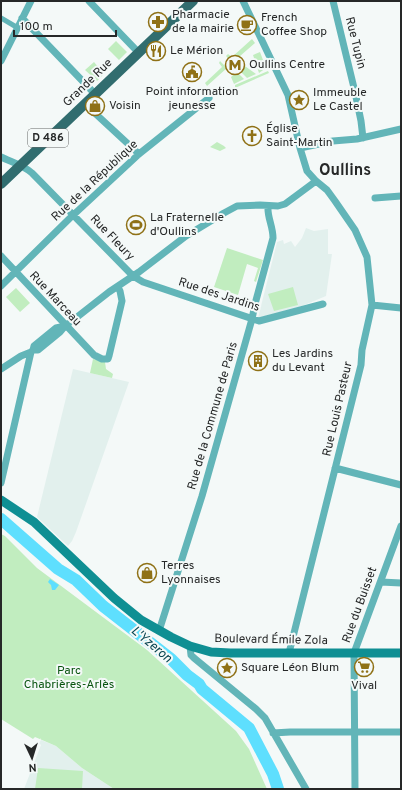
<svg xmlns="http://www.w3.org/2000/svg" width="402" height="790" viewBox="0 0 402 790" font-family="Overpass,sans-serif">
  <rect width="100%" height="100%" fill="#f4f9f8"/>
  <!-- built -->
  <path fill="#e2f0ed" d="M306 228 314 231 328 229V254H332L326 296 302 306 258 318 277 242 283 240 284 244 291 241 295 247 302 238Z
    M73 369 129 382 76 532 72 541 68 546 37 517Z
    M41 740 56 746 82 768 114 789H24L41 745 39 743Z"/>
  <!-- green -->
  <path fill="#c1edbf" d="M252 39 255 43 232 63 226 56 228 54 232 57Z
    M116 41 127 52 119 60 108 49Z
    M260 52 266 68 259 73 253 55Z
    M220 61 227 68 207 86 205 83 222 67 219 63Z
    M94 62 104 74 97 81 85 70Z
    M242 64 256 74 247 78 239 70Z
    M268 71 269 73 235 88V85Z
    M237 72 244 79 234 84 231 77Z
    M217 142 224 146 226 148 220 151 210 147Z
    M227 248 263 260 256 282 254 281 258 268 247 264 238 295 214 287Z
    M293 287 298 305 274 311 268 294Z
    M16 288 30 303 20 312 6 297Z
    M93 359 105 362 106 369 113 374 112 378 90 373Z
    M1 534 5 536 37 568 147 650 236 731 249 749 267 789H114L82 768 56 746 35 737 33 739 1 719Z
    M38 768 83 771 82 789H35Z"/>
  <!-- water -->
  <path fill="#5edffe" d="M50 579 59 585 55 590H52L51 585 48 582Z"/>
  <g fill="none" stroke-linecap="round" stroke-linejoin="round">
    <!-- river -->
    <path stroke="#5edffe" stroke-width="12" d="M1 519 58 569 76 580 103 606 171 659 187 675 199 684 202 689 249 728 273 774 278 789"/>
    <!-- pedestrian -->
    <path stroke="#62b5b8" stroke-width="5" d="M1 18 18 28"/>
    <!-- minor -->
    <path stroke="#62b5b8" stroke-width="7" d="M89 1 138 52
      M243 1 288 95 300 148 307 171 316 181 327 190 335 201 355 230 367 257 372 305 362 350 361 365 289 653
      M333 1 355 92 361 121 363 138
      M22 18 95 94
      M1 61 31 1
      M85 104 139 154
      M300 148 333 141 357 139 401 129
      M1 157C11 162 23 165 32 173L133 276 143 282 259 321 323 304
      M375 198 401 196
      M1 256 94 355 102 359H108L109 356 122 301 120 291 118 287
      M1 286 69 219 139 154 209 98
      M372 305 401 308
      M33 350H38L60 332 65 326
      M1 369 21 356 31 352 33 350 34 346 56 328 65 326 72 321 109 292 139 272 186 236 224 213 237 206 260 205 278 206 285 204 316 181
      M335 468 401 485
      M1 483 31 352
      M381 582 401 583
      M159 631 202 496 252 319 255 304 273 238C273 226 267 217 268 206
      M190 646 191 655 194 658 256 709 265 718 306 789
      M273 733 290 732H401
      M355 789 354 653 401 526"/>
    <!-- secondary -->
    <path stroke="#0f8f93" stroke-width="9" d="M1 500 34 522 114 598 141 620 171 637 190 646 211 652 230 653H401"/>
    <!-- primary -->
    <path stroke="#316d6f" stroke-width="10" d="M1 184 193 1"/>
  </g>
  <!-- icons -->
  <defs>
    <g id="pharmacy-ring" transform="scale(1)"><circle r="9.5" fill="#f4f9f8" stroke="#8f7116" stroke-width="1.5"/><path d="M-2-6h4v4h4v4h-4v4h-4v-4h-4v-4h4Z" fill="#8f7116"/></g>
    <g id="cafe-ring" transform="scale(1)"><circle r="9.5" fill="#f4f9f8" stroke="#8f7116" stroke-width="1.5"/><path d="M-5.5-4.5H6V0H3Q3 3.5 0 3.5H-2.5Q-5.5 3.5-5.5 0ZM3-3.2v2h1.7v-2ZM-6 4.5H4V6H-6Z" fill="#8f7116"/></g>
    <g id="restaurant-ring" transform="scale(1)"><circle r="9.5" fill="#f4f9f8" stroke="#8f7116" stroke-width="1.5"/><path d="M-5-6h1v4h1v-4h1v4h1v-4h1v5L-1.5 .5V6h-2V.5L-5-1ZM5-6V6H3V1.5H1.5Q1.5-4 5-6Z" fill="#8f7116"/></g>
    <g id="metro-ring" transform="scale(1)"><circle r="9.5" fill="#f4f9f8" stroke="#8f7116" stroke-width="1.5"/><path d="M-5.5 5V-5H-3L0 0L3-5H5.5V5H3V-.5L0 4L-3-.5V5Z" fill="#8f7116"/></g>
    <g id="civic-ring" transform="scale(1)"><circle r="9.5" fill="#f4f9f8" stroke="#8f7116" stroke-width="1.5"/><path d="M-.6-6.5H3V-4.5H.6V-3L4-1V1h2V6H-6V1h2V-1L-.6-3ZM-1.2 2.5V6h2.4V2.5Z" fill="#8f7116"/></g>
    <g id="sight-ring" transform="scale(1)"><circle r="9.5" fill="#f4f9f8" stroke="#8f7116" stroke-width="1.5"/><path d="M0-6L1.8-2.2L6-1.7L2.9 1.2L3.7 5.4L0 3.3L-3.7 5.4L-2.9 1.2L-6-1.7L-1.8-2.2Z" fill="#8f7116"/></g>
    <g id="shop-ring" transform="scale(1)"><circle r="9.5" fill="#f4f9f8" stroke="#8f7116" stroke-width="1.5"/><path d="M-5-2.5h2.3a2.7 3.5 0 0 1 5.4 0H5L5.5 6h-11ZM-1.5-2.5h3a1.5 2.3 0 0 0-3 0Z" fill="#8f7116"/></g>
    <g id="church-ring" transform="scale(1)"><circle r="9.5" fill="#f4f9f8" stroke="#8f7116" stroke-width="1.5"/><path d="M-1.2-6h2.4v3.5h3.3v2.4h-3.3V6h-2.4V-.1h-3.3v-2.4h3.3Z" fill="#8f7116"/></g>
    <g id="stadium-ring" transform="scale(1)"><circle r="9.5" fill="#f4f9f8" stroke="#8f7116" stroke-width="1.5"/><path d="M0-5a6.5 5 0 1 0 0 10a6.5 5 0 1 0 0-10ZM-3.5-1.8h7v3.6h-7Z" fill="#8f7116"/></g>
    <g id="building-ring" transform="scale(1)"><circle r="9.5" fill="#f4f9f8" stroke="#8f7116" stroke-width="1.5"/><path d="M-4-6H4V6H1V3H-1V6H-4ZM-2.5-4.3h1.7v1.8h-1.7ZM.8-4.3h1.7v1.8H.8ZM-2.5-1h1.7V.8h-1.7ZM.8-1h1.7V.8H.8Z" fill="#8f7116"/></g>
    <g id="supermarket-ring" transform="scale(1)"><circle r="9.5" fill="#f4f9f8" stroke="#8f7116" stroke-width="1.5"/><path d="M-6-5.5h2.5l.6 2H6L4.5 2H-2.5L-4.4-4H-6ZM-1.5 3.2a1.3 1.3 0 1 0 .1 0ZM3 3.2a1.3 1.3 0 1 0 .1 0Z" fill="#8f7116"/></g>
  </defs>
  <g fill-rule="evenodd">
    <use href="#pharmacy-ring" x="158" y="22"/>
    <use href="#cafe-ring" x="247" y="25"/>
    <use href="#restaurant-ring" x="156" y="51"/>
    <use href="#metro-ring" x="235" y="65"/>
    <use href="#civic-ring" x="192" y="72"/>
    <use href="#sight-ring" x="299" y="100"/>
    <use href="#shop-ring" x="95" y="106"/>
    <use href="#church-ring" x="252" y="136"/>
    <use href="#stadium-ring" x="136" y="225"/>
    <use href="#building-ring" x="258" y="361"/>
    <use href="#shop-ring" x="147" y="573"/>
    <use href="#supermarket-ring" x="364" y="667"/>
    <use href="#sight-ring" x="227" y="668"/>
  </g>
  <g text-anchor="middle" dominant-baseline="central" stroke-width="4" stroke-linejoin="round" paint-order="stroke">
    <!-- shield labels -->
    <rect fill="#f4f9f8" stroke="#646766" stroke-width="1" x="28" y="129" width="40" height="18" rx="3"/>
    <g font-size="11" font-weight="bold" fill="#262828">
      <text x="48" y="138">D 486</text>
    </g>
    <!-- poi labels -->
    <g font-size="12" fill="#262828" stroke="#f4f9f8" text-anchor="start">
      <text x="172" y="15">Pharmacie<tspan x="172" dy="14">de la mairie</tspan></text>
      <text x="261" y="18">French<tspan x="261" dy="14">Coffee Shop</tspan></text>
      <text x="170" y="51">Le Mérion</text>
      <text x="249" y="65">Oullins Centre</text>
      <text x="192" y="92" text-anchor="middle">Point information<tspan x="192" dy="14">jeunesse</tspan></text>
      <text x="313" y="93">Immeuble<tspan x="313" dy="14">Le Castel</tspan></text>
      <text x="109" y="106">Voisin</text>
      <text x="266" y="129">Église<tspan x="266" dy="14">Saint-Martin</tspan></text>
      <text x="150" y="218">La Fraternelle<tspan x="150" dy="14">d'Oullins</tspan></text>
      <text x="272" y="354">Les Jardins<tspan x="272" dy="14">du Levant</tspan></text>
      <text x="161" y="566">Terres<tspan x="161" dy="14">Lyonnaises</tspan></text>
      <text x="241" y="668">Square Léon Blum</text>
      <text x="364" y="686" text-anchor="middle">Vival</text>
    </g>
    <!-- street labels -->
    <g font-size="12" fill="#262828" stroke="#f4f9f8">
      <text transform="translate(355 43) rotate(76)">Rue Tupin</text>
      <text transform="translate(88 83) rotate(-44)">Grande Rue</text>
      <text transform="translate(95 181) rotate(-43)">Rue de la République</text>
      <text transform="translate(112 238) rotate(46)">Rue Fleury</text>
      <text transform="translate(219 295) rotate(18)">Rue des Jardins</text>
      <text transform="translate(55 299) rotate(47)">Rue Marceau</text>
      <text transform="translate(338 409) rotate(-77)">Rue Louis Pasteur</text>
      <text transform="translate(213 416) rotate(-74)">Rue de la Commune de Paris</text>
      <text transform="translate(360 605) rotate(-70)">Rue du Buisset</text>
      <text transform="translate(271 640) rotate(1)">Boulevard Émile Zola</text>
    </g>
    <!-- park labels -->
    <g font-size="12" fill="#095410" stroke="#f4f9f8">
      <text x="69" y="671">Parc<tspan x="69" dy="14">Chabrières-Arlès</tspan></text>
    </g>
    <!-- water labels -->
    <g font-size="13" font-style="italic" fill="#094551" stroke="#f4f9f8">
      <text transform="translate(151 645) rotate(40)">L'Yzeron</text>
    </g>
    <!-- district labels -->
    <g font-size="16" font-weight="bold" fill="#262828" stroke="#f4f9f8">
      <text x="345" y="171">Oullins</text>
    </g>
  </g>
  <!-- border -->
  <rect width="402" height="790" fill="none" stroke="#262828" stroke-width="4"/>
  <!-- north arrow -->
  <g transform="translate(32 758) rotate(176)" stroke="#f4f9f8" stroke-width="3" paint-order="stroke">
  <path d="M0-3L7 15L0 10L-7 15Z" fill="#262828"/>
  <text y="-6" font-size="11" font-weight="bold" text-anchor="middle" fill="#262828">N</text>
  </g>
  <!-- scale -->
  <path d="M14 30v6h102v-6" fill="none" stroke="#262828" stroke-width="2"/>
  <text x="20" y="30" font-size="12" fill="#262828" stroke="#f4f9f8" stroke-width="3" paint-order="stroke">100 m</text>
</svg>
